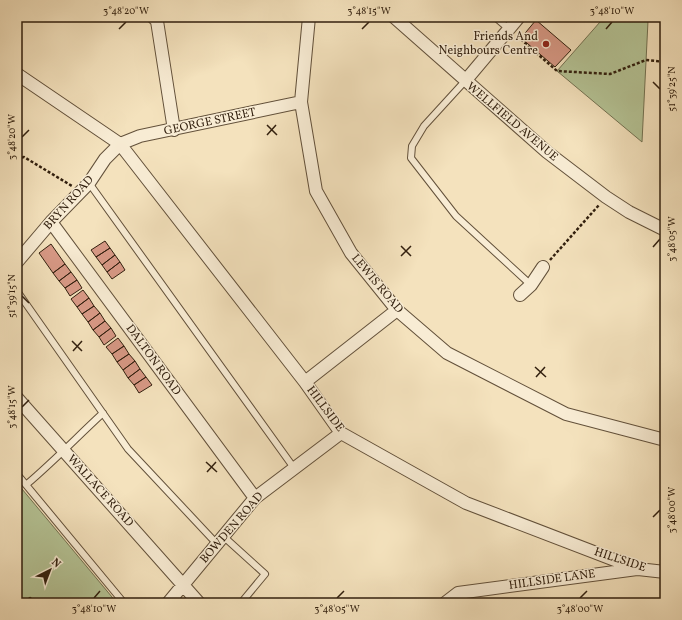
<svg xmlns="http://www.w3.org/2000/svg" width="682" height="620" viewBox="0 0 682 620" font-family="Vollkorn,serif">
  <rect width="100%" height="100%" fill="#f4e2bd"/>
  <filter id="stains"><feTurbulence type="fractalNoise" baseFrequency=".005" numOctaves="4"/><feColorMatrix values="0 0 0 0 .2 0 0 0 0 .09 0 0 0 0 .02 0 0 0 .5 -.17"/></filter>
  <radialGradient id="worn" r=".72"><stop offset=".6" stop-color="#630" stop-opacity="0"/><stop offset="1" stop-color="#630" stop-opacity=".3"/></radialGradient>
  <!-- green -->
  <path fill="#b5c496" stroke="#737252" d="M648 21 642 142 557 71 600 22Z
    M17 483 117 603H17Z"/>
  <!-- building -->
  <path fill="#d89986" stroke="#311f0e" d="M536 20 571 50 555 67 521 38Z
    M105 241 110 248 96 257 91 250Z
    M51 244 65 264 53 273 39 253Z
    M110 248 115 255 102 265 96 257Z
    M115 255 120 262 107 272 102 265Z
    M120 262 125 270 112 279 107 272Z
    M65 264 71 272 59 281 53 273Z
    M71 272 77 280 65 288 59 281Z
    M77 280 82 288 70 296 65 288Z
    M83 290 89 298 77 307 71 299Z
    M89 298 94 306 82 314 77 307Z
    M94 306 100 313 88 322 82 314Z
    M100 313 105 321 93 330 88 322Z
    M105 321 111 328 99 337 93 330Z
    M111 328 116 336 104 345 99 337Z
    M118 338 124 346 112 354 106 347Z
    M124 346 129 354 117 362 112 354Z
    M129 354 135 361 123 370 117 362Z
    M135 361 140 369 128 378 123 370Z
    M140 369 146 377 134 385 128 378Z
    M146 377 152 385 139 393 134 385Z"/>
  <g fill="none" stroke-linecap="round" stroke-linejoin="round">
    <!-- service casing -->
    <g stroke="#62503a" stroke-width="8">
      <path id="service" d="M495 17 509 29
        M466 80 424 126 412 146 411 158 456 216 531 285
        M89 183 294 468
        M17 291 128 449 217 544
        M17 474 124 603
        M27 484C53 462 77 437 103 413
        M223 536 265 574 241 603"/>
    </g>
    <!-- minor casing -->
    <g stroke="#62503a" stroke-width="14">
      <path id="minor" d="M153 17 157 21 174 130
        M309 17 301 102 316 191 351 253 397 310 447 353 566 414 665 440
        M394 17 547 152 606 197 629 212 665 230
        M17 74 120 144 305 382 341 433 466 503 638 569 665 572
        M466 80 519 17
        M51 222 255 498
        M17 262 51 222 89 183 105 159 120 144 140 136 301 102
        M520 295 531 285 543 267
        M305 382 397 310
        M17 398 199 603
        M168 603 255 498 341 433
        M445 603 458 593 637 569"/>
    </g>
    <!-- path -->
    <path stroke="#311f0e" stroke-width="2.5" stroke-dasharray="3 2" stroke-linecap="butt" d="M517 36 557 71 610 74 646 60 665 62
      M17 159 24 157 72 186
      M550 260 599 205
      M20 603 30 598 36 603"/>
    <!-- service -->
    <use href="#service" stroke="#f8ecd4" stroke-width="6"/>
    <!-- minor -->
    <use href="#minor" stroke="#f8ecd4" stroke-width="12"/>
  </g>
  <!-- ticks -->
  <path fill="none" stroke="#311f0e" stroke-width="1.5" d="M119 29 126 22M362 29 369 22M606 29 612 22M653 82 660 89M267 125 277 135M267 135 276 125M22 137 29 130M401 246 411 256M653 247 660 239M401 256 411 246M22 296 29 303M72 341 82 351M73 351 82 341M535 367 546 377M536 377 545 367M22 407 29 400M206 462 217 472M207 472 216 462M653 517 660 510M94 598 100 591M337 598 344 591M580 598 587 591"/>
  <!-- markers -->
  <circle fill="#8f2418" stroke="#f8ecd4" stroke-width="1.5" cx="546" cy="44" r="4"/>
  <g text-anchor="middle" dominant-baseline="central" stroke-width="3" stroke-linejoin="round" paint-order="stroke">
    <!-- poi labels -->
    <g font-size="12" fill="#311f0e" stroke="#f8ecd4" text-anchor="end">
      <text x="538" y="37">Friends And<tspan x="538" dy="14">Neighbours Centre</tspan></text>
    </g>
    <!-- street labels -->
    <g font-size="12" fill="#311f0e" stroke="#f8ecd4">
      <text transform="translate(210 122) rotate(-12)">GEORGE STREET</text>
      <text transform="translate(512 122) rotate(40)">WELLFIELD AVENUE</text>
      <text transform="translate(69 203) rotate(-48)">BRYN ROAD</text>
      <text transform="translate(377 284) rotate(50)">LEWIS ROAD</text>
      <text transform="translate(153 360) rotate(54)">DALTON ROAD</text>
      <text transform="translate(325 409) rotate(53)">HILLSIDE</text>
      <text transform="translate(100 491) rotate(48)">WALLACE ROAD</text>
      <text transform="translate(232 528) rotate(-49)">BOWDEN ROAD</text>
      <text transform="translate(620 560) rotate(18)">HILLSIDE</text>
      <text transform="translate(552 580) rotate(-8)">HILLSIDE LANE</text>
    </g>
  </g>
  <!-- margin -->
  <rect width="682" height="620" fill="none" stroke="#f4e2bd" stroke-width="44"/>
  <!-- north arrow -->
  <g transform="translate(50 570) rotate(42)" stroke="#f8ecd4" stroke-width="3" paint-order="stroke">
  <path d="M0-3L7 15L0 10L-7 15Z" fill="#311f0e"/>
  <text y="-6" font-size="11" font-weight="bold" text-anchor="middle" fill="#311f0e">N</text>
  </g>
  <rect x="22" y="22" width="638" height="576" fill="none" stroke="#311f0e" stroke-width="1.5"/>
  <g font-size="10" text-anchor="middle" fill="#311f0e">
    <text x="126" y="14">3°48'20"W</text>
    <text x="369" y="14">3°48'15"W</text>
    <text x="612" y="14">3°48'10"W</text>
    <text transform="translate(671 89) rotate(-90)" y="4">51°39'25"N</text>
    <text transform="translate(11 137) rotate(-90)" y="4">3°48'20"W</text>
    <text transform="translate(671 239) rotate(-90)" y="4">3°48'05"W</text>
    <text transform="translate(11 296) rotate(-90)" y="4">51°39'15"N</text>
    <text transform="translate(11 407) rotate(-90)" y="4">3°48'15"W</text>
    <text transform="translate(671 510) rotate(-90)" y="4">3°48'00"W</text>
    <text x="94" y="612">3°48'10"W</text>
    <text x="337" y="612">3°48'05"W</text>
    <text x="580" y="612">3°48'00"W</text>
  </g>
  <rect width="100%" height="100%" filter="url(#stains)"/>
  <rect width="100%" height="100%" fill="url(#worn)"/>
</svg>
